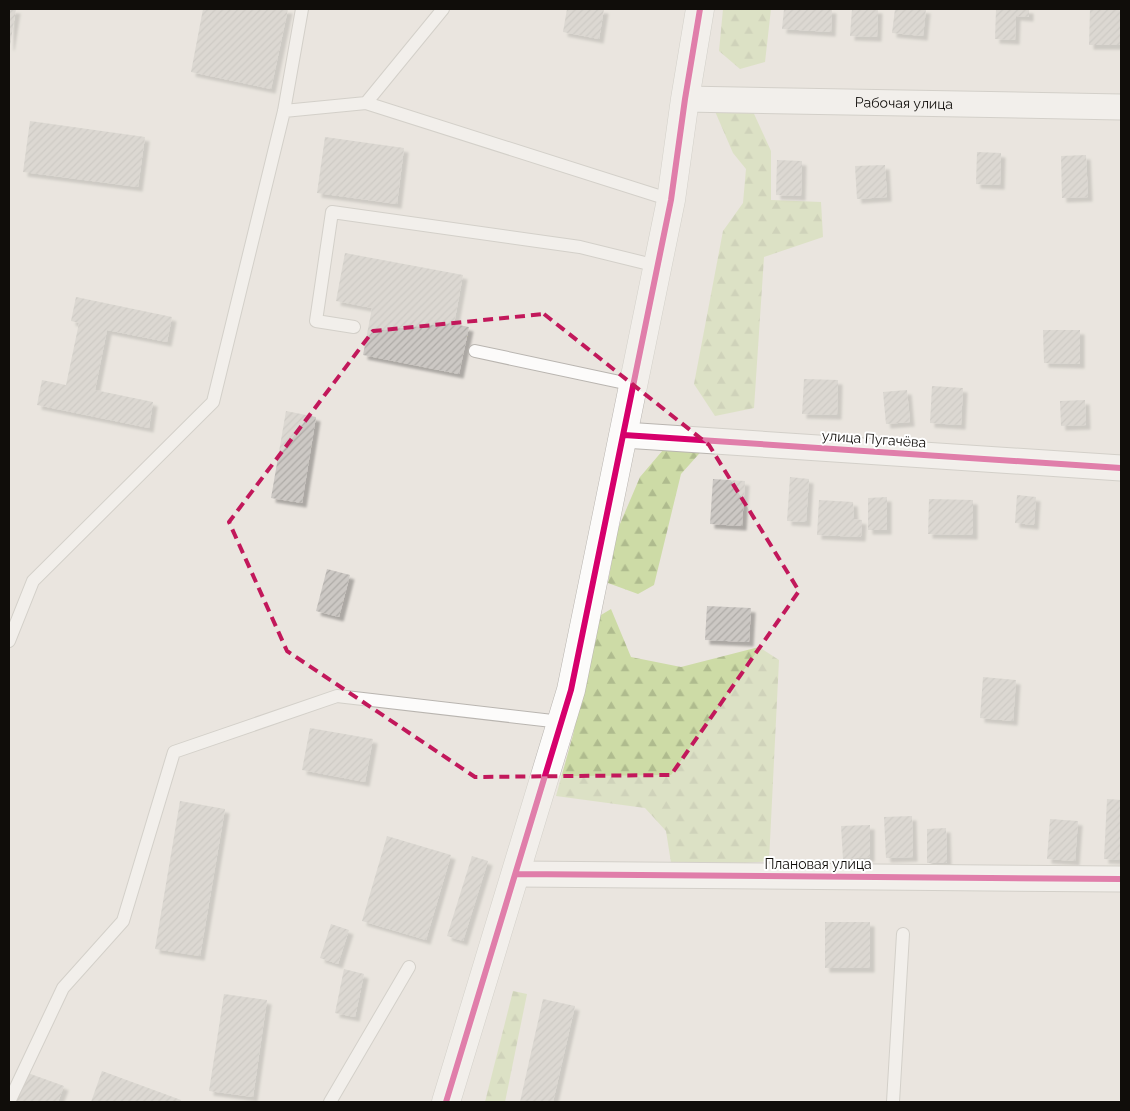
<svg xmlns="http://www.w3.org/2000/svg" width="1130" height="1111" viewBox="0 0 1130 1111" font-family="Raleway,sans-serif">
  <defs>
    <pattern id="forest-firs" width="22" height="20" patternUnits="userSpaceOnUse" patternTransform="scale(1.25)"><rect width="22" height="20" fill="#cddba6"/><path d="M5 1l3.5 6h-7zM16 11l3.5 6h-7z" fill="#afbb8e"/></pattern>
    <pattern id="building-hatch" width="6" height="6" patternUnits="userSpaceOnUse" patternTransform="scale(1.25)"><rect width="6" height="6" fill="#ccc8c4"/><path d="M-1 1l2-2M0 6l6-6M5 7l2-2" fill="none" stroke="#aeaba7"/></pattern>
    <filter id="shadow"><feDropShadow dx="4.5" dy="4.5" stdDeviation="1" flood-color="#0004"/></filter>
  </defs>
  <rect width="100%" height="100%" fill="#eae5df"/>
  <!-- forest -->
  <path fill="url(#forest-firs)" d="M723 9H771L765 62 740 69 719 51Z
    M750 105 771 151V200L821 202 823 237 764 257 754 408 715 416 694 384 723 231 743 203 746 169 733 153 714 109Z
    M669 443 706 446 681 474 654 585 638 594 608 583 617 531 640 477Z
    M611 609 631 657 681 667 759 647 779 660 769 861 672 869 666 831 645 808 556 796 573 735 589 663 591 621Z
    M513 991 527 994 505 1102H485Z"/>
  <!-- building -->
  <path fill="url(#building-hatch)" filter="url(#shadow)" d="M9 9H16L10 46H9Z
    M203 9H288L271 89 191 72Z
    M567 9H604L599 39 563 32Z
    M784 9H832L831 32 782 29Z
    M852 9H878L877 37 850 36Z
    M895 9H926L923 36 892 33Z
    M996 9H1029V17L1016 16 1015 40 995 39Z
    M1090 9H1121V45H1089Z
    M30 121 145 137 138 187 23 172Z
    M325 137 404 148 397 204 317 193Z
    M977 152 1001 153 1000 185 976 184Z
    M1086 155 1088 197 1062 198 1061 156Z
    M777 160 802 161 801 196 776 195Z
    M885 165 887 197 857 199 855 166Z
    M345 253 463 275 454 324 469 327 459 374 363 355 372 308 336 301Z
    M76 297 172 317 167 342 107 330 95 390 153 402 149 428 37 405 42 380 66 385 79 323 71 321Z
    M1043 330H1080V364L1044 363Z
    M804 379 838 380 837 415 802 414Z
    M932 386 963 388 961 425 930 423Z
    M907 390 910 422 886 424 883 392Z
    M1085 400 1086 425 1061 426 1060 401Z
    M286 411 316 417 302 503 271 498Z
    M790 477 809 479 806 522 787 521Z
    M713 479 745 481 742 526 710 524Z
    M1017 495 1036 497 1034 525 1015 523Z
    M887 497V530H868V498Z
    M929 499 973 500V535L928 534Z
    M819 500 853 502 854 519 862 520 861 537 817 535Z
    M327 569 350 575 339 617 316 611Z
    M707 606 751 608 749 642 705 640Z
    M983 677 1016 680 1013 721 980 718Z
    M310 728 373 739 365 782 302 770Z
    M1107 799 1121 800V860L1104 859Z
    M180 801 225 809 200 956 155 949Z
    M912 816 913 857 886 858 884 817Z
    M1050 819 1078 821 1075 861 1047 859Z
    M870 825V857L843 859 841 826Z
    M946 828 947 863H927V829Z
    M387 836 451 855 426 940 362 921Z
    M472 856 488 861 463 941 447 936Z
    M825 922H870V968H825Z
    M331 924 349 930 338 964 320 958Z
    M344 969 364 974 355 1017 335 1013Z
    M224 994 267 1000 253 1097 209 1091Z
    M543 999 575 1006 553 1102H520Z
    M102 1071 181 1100 180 1102H91Z
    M25 1072 64 1086 58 1102H15Z"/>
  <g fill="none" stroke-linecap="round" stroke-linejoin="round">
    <!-- service casing -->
    <g stroke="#b9b5b0" stroke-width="14">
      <path id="service" d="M366 103 671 200
        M284 111 366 103 443 9
        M354 327 316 321 332 212 580 247 657 266
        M475 351 634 385
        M9 641 33 581 213 402 284 111 302 9
        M9 1102 63 988 123 921 174 752 337 696 561 722
        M330 1102 409 967
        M893 1102 903 934"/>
    </g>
    <!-- minor casing -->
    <g stroke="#b9b5b0" stroke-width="27">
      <g id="minor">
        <path id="s1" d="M685 99 1121 107"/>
        <path d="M624 435 1121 468"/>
        <path d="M516 874 1121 879"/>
      </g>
    </g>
    <!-- tertiary casing -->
    <g stroke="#b9b5b0" stroke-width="29">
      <path id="tertiary" d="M446 1102 571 690 671 200 685 99 700 9"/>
    </g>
    <!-- service -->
    <use href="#service" stroke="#fcfbfa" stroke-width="12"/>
    <!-- minor -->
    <use href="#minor" stroke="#fcfbfa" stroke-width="25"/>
    <!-- tertiary -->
    <use href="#tertiary" stroke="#fcfbfa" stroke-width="28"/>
    <!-- cycleway casing -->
    <g stroke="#fff" stroke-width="9">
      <path id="cycleway" d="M624 435 1121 468
        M516 874 1121 879
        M446 1102 571 690 671 200 685 99 700 9"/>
    </g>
    <!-- cycleway -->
    <use href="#cycleway" stroke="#d6006c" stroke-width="6"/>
  </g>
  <!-- marked area -->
  <path d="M0 0H1130V1111H0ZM544 314 709 445 799 591 671 775 475 777 287 651 229 522 373 331Z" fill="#eae5df" fill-opacity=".55" fill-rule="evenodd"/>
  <path fill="none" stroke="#c2185b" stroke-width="4" stroke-dasharray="10 6" stroke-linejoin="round" d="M544 314 709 445 799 591 671 775 475 777 287 651 229 522 373 331Z"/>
  <g text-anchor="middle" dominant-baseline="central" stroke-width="4" stroke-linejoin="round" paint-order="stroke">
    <!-- street labels -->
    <g font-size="14" fill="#100d0a" stroke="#fff">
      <text stroke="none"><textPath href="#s1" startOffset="219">Рабочая улица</textPath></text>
      <text transform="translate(874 439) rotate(4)">улица Пугачёва</text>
      <text x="818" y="864">Плановая улица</text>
    </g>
  </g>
  <!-- border -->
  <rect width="1130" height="1111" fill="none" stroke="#100d0a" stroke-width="20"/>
</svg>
